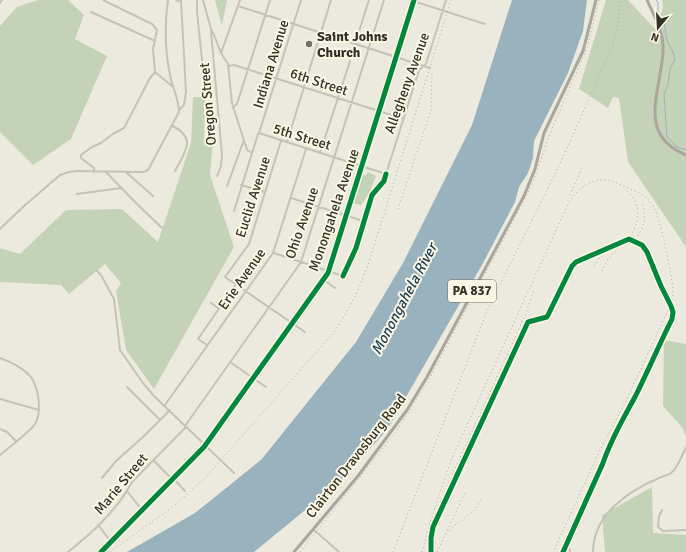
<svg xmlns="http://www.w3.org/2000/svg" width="686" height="552" viewBox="0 0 686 552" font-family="Signika,sans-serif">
  <rect width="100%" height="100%" fill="#eceade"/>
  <!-- green -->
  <path fill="#c4d3b8" d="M38 0H68L84 15 75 39 107 56 71 139 33 165 0 132V26L17 7Z
    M215 0H227L222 25Z
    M606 0H628L656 30 663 7 662 0H686V247L628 162 619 98 613 97 608 108 579 89Z
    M193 97H205L204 140H213L210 175 234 247 154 389 126 350 116 291 121 283 105 264 69 294 61 285 0 282V248L20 254 66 210 122 209 158 242 191 143Z
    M368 172 376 176 369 194 361 205 353 203 362 173 365 176Z
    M664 340 686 344V436L682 427 663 406Z
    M652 487 653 533 686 535V552H605L602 515Z"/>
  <!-- water -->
  <path fill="#9ab1be" d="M512 0H587L583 31 568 73 534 141 533 158 528 173 519 187 515 202 482 265 387 430 316 508 304 511 254 552H127L195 513 261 460 356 342 403 263 472 125Z"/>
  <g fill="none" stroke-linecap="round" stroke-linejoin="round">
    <!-- stream -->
    <path stroke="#9ab1be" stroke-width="1" d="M656 0 658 2V13L664 21 667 41 673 52 675 59 670 69 668 84 664 95 667 137 677 147 686 150"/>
    <!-- minor -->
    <path stroke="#c5c2b7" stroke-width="2" d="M103 0 152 24 157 30 153 49 155 72 172 86
      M176 0 181 2
      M197 0V12L204 80
      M203 0 211 29 214 35 221 53 228 64 232 103 247 150 252 153
      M410 0 485 24
      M0 3 2 0
      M238 6 430 68
      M91 12 155 41
      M211 31 222 155 221 166 217 176
      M355 44 369 0
      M221 53 240 0
      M228 66 234 65 404 119
      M233 108 237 104 270 0
      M179 110 184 105 186 92 181 0
      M173 126C197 139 185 152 175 171
      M259 133 301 0
      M281 141 249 244 225 277 305 332
      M287 142 331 0
      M320 153 350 61
      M94 172V168L81 158V155L92 147 101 143 113 134 124 128 150 78 155 72
      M106 172 135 202 162 228
      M127 173 153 196
      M241 185 265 192
      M227 186 244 140
      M77 194 121 188
      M291 198 360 220
      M234 211 258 134 259 133 386 174 419 70 426 64 446 0
      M0 229 24 206 60 175 69 172 77 171 143 172 148 170 179 112C179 101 174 90 171 80 165 53 164 27 168 0
      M274 253 343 276
      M97 271 101 275 114 299 120 350 143 383 154 396 234 473
      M324 280 335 288
      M211 303 218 308
      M207 345 198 339 236 284
      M0 358C11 362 23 368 31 377 39 389 42 412 35 424 31 431 7 449 0 455
      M230 362 266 387
      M127 387 160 420
      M0 399 39 410
      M165 405 273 253 306 149
      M185 426 301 262 384 0
      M0 429 7 432 16 441
      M154 461 172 479
      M102 478 116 461 143 437 170 410
      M174 479 185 491
      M127 491 142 510
      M662 510 659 516 658 527 663 531 686 530
      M99 526 111 542
      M313 529 339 552
      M568 544 570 552
      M68 552C93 532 117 510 132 482L186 427
      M431 552V538L433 527 528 322 547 317 572 266 576 262 629 239 642 245 647 252 661 286 671 306 673 312 672 319C659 345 648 371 635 397 623 419 611 439 603 463L563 552
      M593 552C593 515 628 491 659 478 663 476 667 476 671 473 678 468 682 455 686 447"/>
    <!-- major -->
    <path stroke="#a9a79d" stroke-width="3" d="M647 0C654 16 664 32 663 50 662 90 635 134 686 155
      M101 552 204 447 328 273 414 0
      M294 552 358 476 407 410 427 377 524 196 535 169 544 133 583 51 596 0"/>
    <!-- rail -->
    <path stroke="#acaaa2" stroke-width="1" stroke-dasharray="1 3" stroke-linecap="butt" d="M570 195 582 168
      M398 209 431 110 432 73
      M629 244C643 234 648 219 642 203
      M594 266C603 249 615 251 627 240 631 236 633 232 635 227 641 212 637 199 625 189
      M602 271 608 259 617 250
      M447 486 525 316 534 290
      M449 531C459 519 474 515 481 500
      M110 552 174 506 205 478 334 332 342 320 356 295 368 265 451 0
      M300 552 396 432 430 378 531 187 551 131 587 48 599 0
      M393 552 487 311 558 168 611 50 618 26 620 0
      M422 552 429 526 451 460 569 202C576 191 589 179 604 180 613 180 621 185 629 189 638 192 646 196 652 204 660 214 673 279 673 293 673 298 671 303 669 308L627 399 600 450 553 552
      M437 552 465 493"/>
    <!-- cycleway casing -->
    <g stroke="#faf8e5" stroke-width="8">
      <path id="cycleway" d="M343 276 356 248 372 195 384 181 386 174
        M101 552 204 447 328 273 414 0
        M431 552V538L433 527 528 322 547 317 572 266 576 262 629 239 642 245 647 252 661 286 671 306 673 312 672 319C659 345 648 371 635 397 623 419 611 439 603 463L563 552"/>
    </g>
    <!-- cycleway -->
    <use href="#cycleway" stroke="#00873e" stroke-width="5"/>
  </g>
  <!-- markers -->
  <circle fill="#757166" stroke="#faf8e5" stroke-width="1.5" cx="309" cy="44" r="4"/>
  <g text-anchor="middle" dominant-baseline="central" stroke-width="4" stroke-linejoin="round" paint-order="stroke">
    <!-- shield labels -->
    <rect fill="#faf8e5" stroke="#706c5f" stroke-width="1" x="448" y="280" width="48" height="22" rx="3"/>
    <g font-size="13" font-weight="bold" fill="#353026">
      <text x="472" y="291">PA 837</text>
    </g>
    <!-- poi labels -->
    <g font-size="14" font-weight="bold" fill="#353026" stroke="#faf8e5" text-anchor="start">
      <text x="317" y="36">Saint Johns<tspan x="317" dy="16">Church</tspan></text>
    </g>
    <!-- street labels -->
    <g font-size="14" fill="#353026" stroke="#faf8e5">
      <text transform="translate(271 64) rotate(-73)">Indiana Avenue</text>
      <text transform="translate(319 82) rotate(18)">6th Street</text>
      <text transform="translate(407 83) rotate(-70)">Allegheny Avenue</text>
      <text transform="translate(208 104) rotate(-95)">Oregon Street</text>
      <text transform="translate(302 137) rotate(17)">5th Street</text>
      <text transform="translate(253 197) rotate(-72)">Euclid Avenue</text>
      <text transform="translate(334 210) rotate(-71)">Monongahela Avenue</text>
      <text transform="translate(302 223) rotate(-71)">Ohio Avenue</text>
      <text transform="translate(242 279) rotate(-55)">Erie Avenue</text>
      <text transform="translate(356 456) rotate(-52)">Clairton Dravosburg Road</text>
      <text transform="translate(121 484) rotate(-50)">Marie Street</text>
    </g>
    <!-- water labels -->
    <g font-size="15" font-style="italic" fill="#1b3d58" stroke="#faf8e5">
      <text transform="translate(404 299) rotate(-62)">Monongahela River</text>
    </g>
  </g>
  <!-- north arrow -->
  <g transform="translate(658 28) rotate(198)" stroke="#faf8e5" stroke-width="3" paint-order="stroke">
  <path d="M0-3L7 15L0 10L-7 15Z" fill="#353026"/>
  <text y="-6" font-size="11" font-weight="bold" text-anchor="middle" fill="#353026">N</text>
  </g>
</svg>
